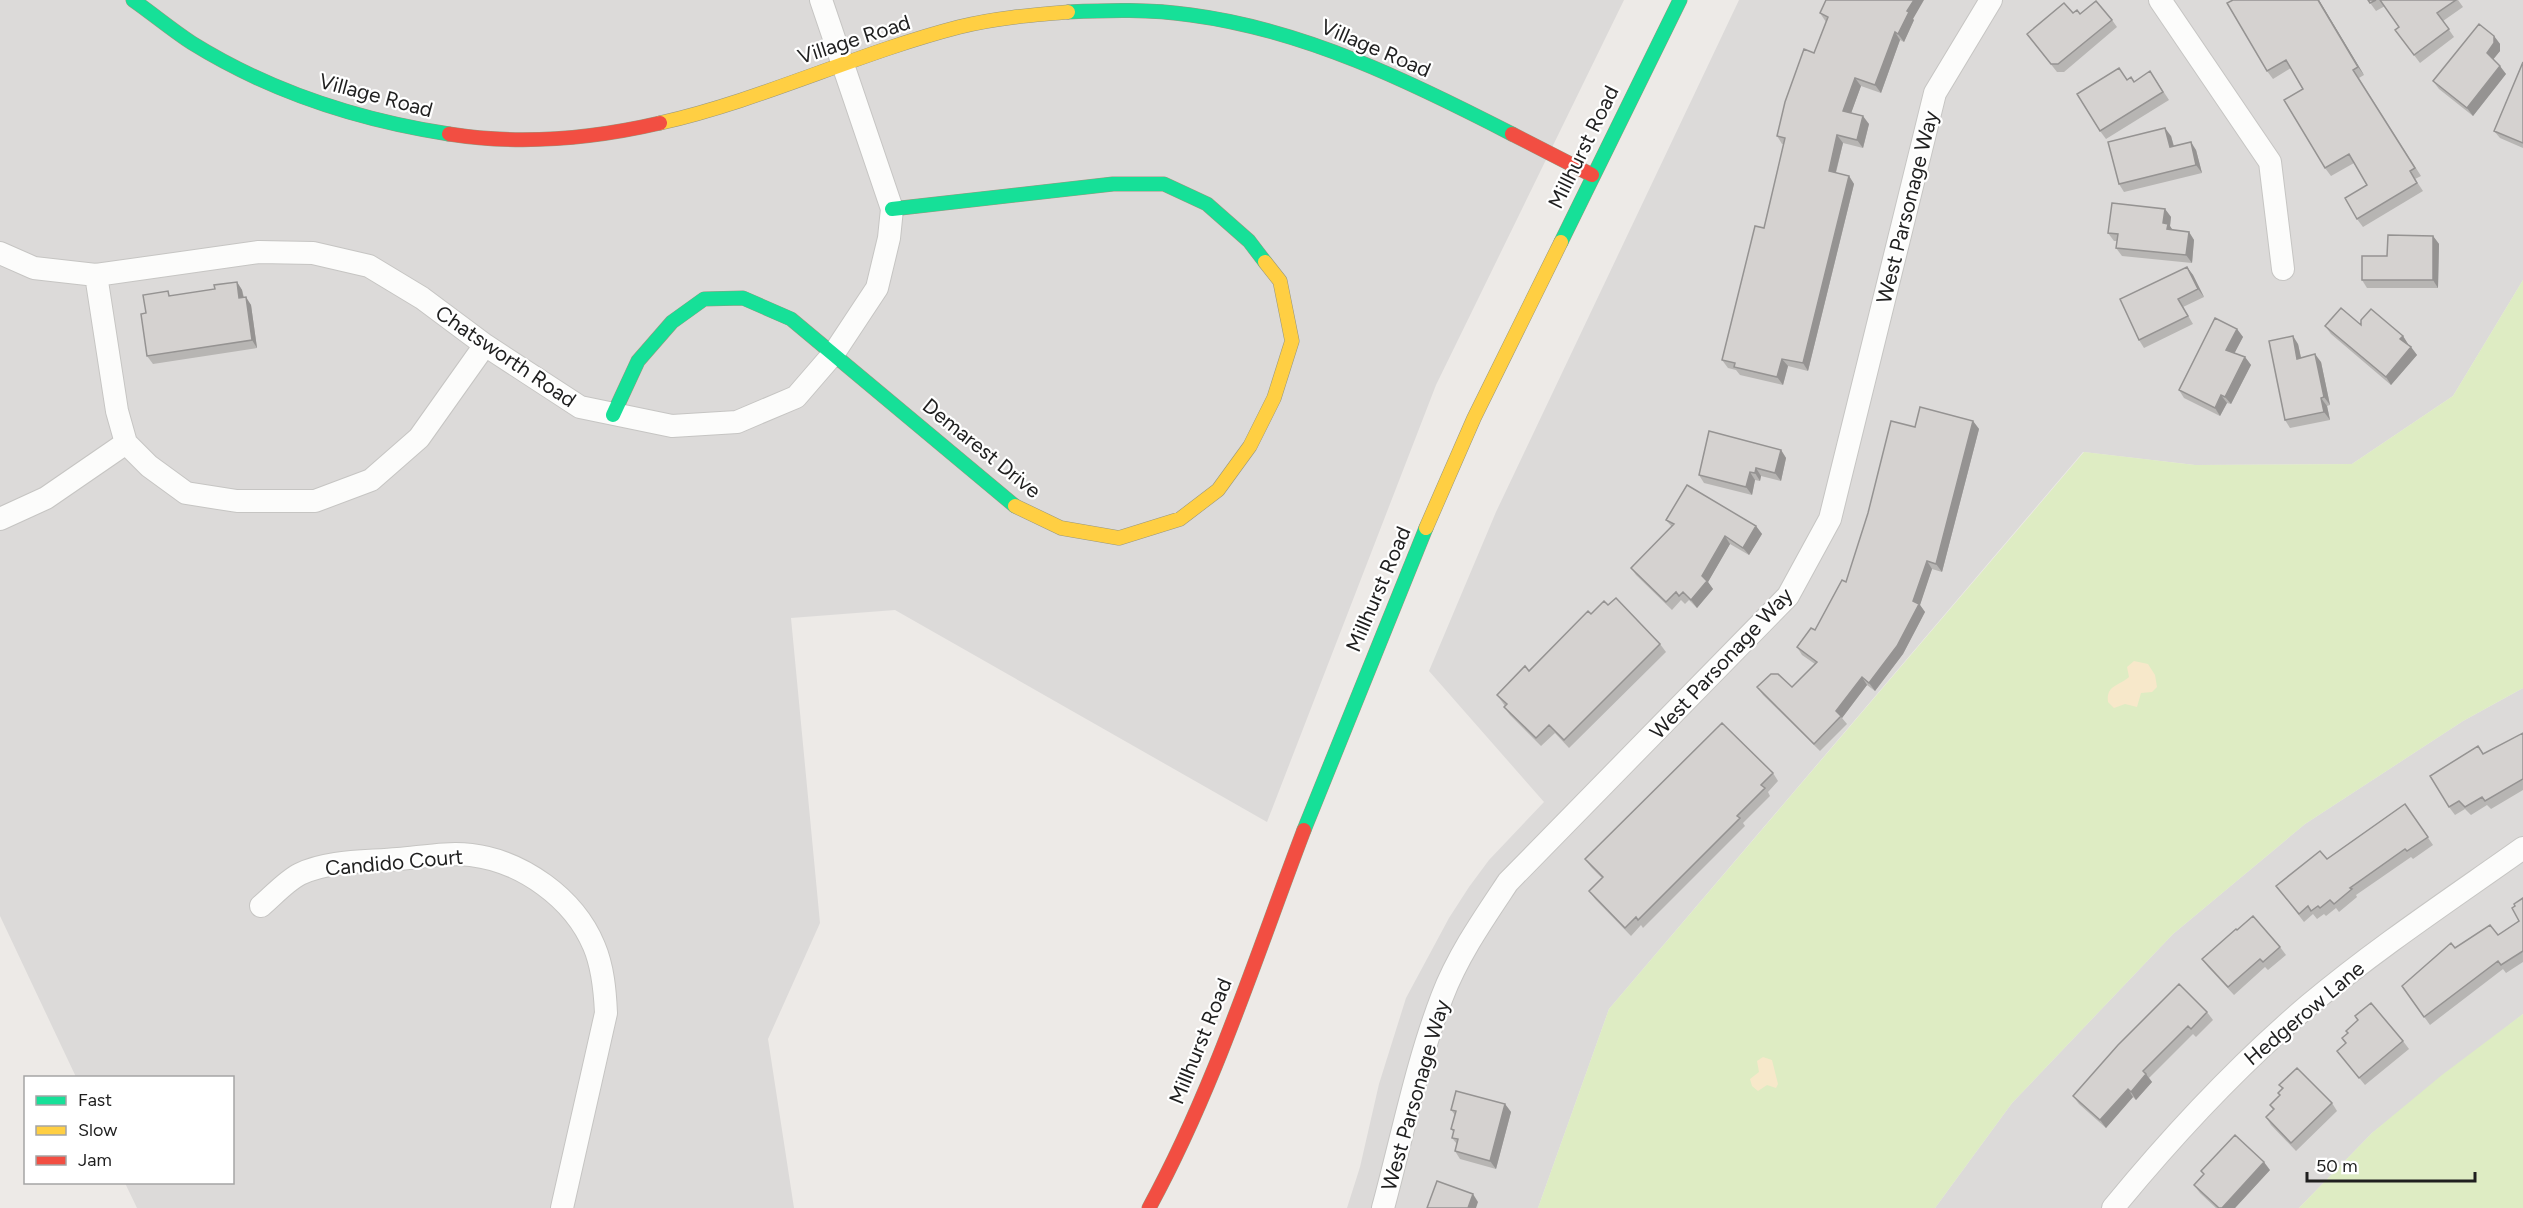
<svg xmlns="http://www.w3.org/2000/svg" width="2523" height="1208" viewBox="0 0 2523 1208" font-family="Figtree,sans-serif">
  <rect width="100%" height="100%" fill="#edeae7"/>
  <!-- residential -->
  <path fill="#dcdad9" d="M0 0H1624L1436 385 1267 822 895 610 791 618 820 923 768 1039 794 1208H137L125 1183 232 1182V1078L76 1077 0 916Z
    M1739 0H2523V280L2453 396 2352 464 2195 465 2083 452 1609 1009 1538 1208H1347L1360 1167 1379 1084 1406 998 1449 918 1469 887 1489 860 1544 802 1429 671 1496 512Z
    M2523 688V1014L2372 1133 2299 1208H1935L2012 1103 2173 934 2305 824 2463 721Z"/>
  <!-- grass -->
  <path fill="#deecc3" d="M2523 280V688L2463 721 2305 824 2173 934 2012 1103 1935 1208H1538L1609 1009 2084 452 2195 465 2352 464 2453 396Z
    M2523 1014V1208H2299L2372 1133 2442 1075Z"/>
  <!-- sand -->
  <path fill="#f7e8ca" d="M2134 661 2148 664 2155 675 2157 687 2152 692 2141 693 2137 707 2125 704 2114 708 2108 702C2106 685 2119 686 2129 677L2127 667Z
    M1763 1057 1772 1060 1778 1084 1776 1088 1767 1085 1758 1091 1752 1086 1750 1079 1759 1072 1757 1061Z"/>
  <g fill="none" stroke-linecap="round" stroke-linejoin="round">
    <!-- street casing -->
    <g stroke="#c6c5c3" stroke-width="24">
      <path id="street" d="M2160 0 2270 162 2283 269
        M0 253 34 268 96 275 259 252 313 253 369 266 422 298 485 345 580 407 672 426 737 422 796 397 834 353 877 288 889 238 892 209 821 0
        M96 275 117 411 126 443 149 466 186 493 237 501H315L371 480 419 438 485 345
        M0 519 46 498 126 443
        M261 906C273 896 286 881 300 874 329 860 366 862 398 859 422 857 448 852 471 855 522 861 574 898 594 946 603 967 605 991 606 1013L562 1208
        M1383 1208C1402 1138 1416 1065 1442 997 1458 955 1484 918 1508 882L1788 596 1830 519 1935 93 1991 0
        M2113 1208C2173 1135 2237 1066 2309 1005 2377 948 2451 899 2523 848"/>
    </g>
    <!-- fast casing -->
    <g stroke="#98977e" stroke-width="15">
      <path id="fast" d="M133 0C153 14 172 30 192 43 271 92 358 120 449 134
        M1068 12C1109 10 1150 9 1191 15 1305 30 1411 82 1512 134
        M892 209 1113 184H1164L1207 204 1249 241 1265 262
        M1561 242 1680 0
        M613 415 638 361 672 322 704 299 743 298 791 319 1015 506
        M1304 830 1426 528"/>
    </g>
    <!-- slow casing -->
    <g stroke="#98977e" stroke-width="15">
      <path id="slow" d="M660 123C762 100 858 53 959 27 995 18 1032 15 1068 12
        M1015 506 1061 528 1119 538 1180 519 1218 490 1250 446 1274 398 1292 341 1280 281 1265 262
        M1426 528 1474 418 1561 242"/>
    </g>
    <!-- jam casing -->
    <g stroke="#98977e" stroke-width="15">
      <path id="jam" d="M449 134C519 145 591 139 660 123
        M1512 134 1592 175
        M1149 1208C1214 1089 1256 956 1304 830"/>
    </g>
    <!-- street -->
    <use href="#street" stroke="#fcfcfb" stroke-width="22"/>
    <!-- fast -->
    <use href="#fast" stroke="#16e098" stroke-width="14"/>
    <!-- slow -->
    <use href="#slow" stroke="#ffcf43" stroke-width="14"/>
    <!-- jam -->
    <use href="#jam" stroke="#f24e42" stroke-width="14"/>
  </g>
  <!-- wall -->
  <path fill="#b7b5b3" d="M2233 0H2319L2364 75 2359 78 2421 176 2415 179 2423 191 2363 227 2357 219 2367 185 2354 163 2331 176 2325 168 2303 89 2291 68 2273 79 2267 71Z
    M2368 0H2458L2463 7 2443 21 2454 37 2420 63 2395 30 2399 27 2385 6 2376 11Z
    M1820 13 1913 19 1914 20 1904 42 1900 40 1881 93 1861 86 1851 113 1869 124 1863 148 1843 143 1836 173 1849 176 1854 184 1808 371 1788 366 1783 385 1740 375 1736 370 1728 368 1722 360 1764 228 1784 144H1782L1777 136 1814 53 1826 22Z
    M2073 13 2112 20 2117 27 2064 72H2057L2027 34Z
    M2494 36 2500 44V51L2493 59 2506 74 2473 116 2439 89 2433 81Z
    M2523 62V148L2500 138 2494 131Z
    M2150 71 2169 100 2106 139 2100 131 2127 80 2134 82Z
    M2171 136 2174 146 2196 150 2202 173 2124 192 2119 184Z
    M2165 209 2171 217 2170 226 2172 230 2189 232 2194 240 2192 263 2122 256 2116 248 2117 241H2114L2108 233Z
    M2433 236 2439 244 2438 288H2367L2362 280Z
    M2187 267 2193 275 2204 297 2183 307 2193 324 2144 348 2139 340Z
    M237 282 242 290 244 297 251 305 257 348 153 364 147 356 146 313 171 296 215 289Z
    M2361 325 2403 336 2408 344V345L2411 347 2417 355 2391 385 2331 334 2325 326Z
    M2237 329 2243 337 2234 353 2245 357 2251 365 2231 404 2227 403 2220 416 2184 398 2179 390Z
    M2298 344 2301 358 2321 362 2330 405 2327 406 2330 420 2290 428 2285 420Z
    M1973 421 1979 429 1942 572 1932 569 1920 605 1925 612 1903 654 1875 691 1867 685 1842 718 1847 724 1820 751 1763 695 1757 687H1792L1815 664 1802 655 1797 647 1815 630 1846 582 1915 427Z
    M1781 450 1786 458 1781 481 1761 476 1760 481 1755 480 1752 495 1704 483 1699 475Z
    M1666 520 1756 526 1762 534 1749 555 1730 544 1708 582 1713 589 1697 608 1689 600 1685 604 1681 600 1672 610 1636 575 1631 568 1672 527Z
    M1608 605 1660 644 1666 652 1569 748 1555 733 1541 746 1510 715 1504 707 1505 706 1497 695 1529 671 1591 614Z
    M2523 733V790L2491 809 2487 805 2471 815 2465 809 2455 815 2449 807 2478 746 2484 754Z
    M1773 773 1778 781 1768 792 1770 796 1743 823 1745 826 1643 928 1641 925 1631 936 1595 899 1589 891 1602 878 1591 867 1585 859Z
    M2405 804 2433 845 2413 859 2411 857 2356 895 2357 897 2339 912 2336 908 2326 916 2324 914 2317 919 2313 914 2304 922 2276 886 2327 859Z
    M2523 898V962L2506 973 2503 969 2430 1025 2402 986 2455 948 2498 935 2519 921 2515 906Z
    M2237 930 2280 947 2286 955 2268 970 2265 967 2234 995 2208 967 2202 959Z
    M2207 1012 2213 1020 2196 1037 2193 1034 2149 1078 2152 1082 2136 1100 2133 1097 2106 1128 2079 1104 2073 1096Z
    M2355 1016 2403 1041 2409 1049 2365 1085 2337 1051 2346 1044 2342 1038 2348 1033 2358 1021Z
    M2279 1085 2332 1103 2337 1111 2296 1151 2271 1125 2266 1117 2273 1110 2270 1105 2280 1096 2278 1093 2282 1089Z
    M1505 1104 1511 1112 1496 1169 1460 1159 1455 1151 1457 1144 1452 1138 1454 1133 1451 1129 1455 1115 1451 1110Z
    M2270 1170 2235 1208H2216L2200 1193 2194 1185 2204 1174 2201 1171Z"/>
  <!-- shaded-wall -->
  <path fill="#959392" d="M1914 0H1924L1913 19 1914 20 1904 42 1898 34 1907 11Z
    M2318 0H2319L2364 75 2358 67Z
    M1895 32 1900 40 1881 93 1875 85Z
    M2494 36 2500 44V51L2492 61 2487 53Z
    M2500 66 2506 74 2473 116 2467 108Z
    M1855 78 1861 86 1849 119 1843 111Z
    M1863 116 1869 124 1863 148 1857 140Z
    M2165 128 2171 136 2176 155 2170 147Z
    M1837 135 1843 143 1834 179 1829 171Z
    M2191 142 2196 150 2202 173 2196 165Z
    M1849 176 1854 184 1808 371 1803 363Z
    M2165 209 2171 217 2170 226 2174 232 2173 237 2163 223Z
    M2189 232 2194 240 2192 263 2186 255Z
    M2433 236 2439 244 2438 288 2433 280Z
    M2187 267 2193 275 2204 297 2198 289Z
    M237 282 242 290 245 306 239 298Z
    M246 297 251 305 257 348 252 340Z
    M2237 329 2243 337 2232 358 2226 350Z
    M2293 336 2298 344 2303 367 2297 359Z
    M2403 336 2408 344 2406 346 2400 339Z
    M2411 347 2417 355 2391 385 2386 377Z
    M2315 354 2321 362 2330 405 2324 397Z
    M2245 357 2251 365 2231 404 2225 397Z
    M1782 359 1788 366 1783 385 1777 377Z
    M2221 395 2227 403 2220 416 2215 408Z
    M2321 398 2327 406 2330 420 2324 412Z
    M1973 421 1979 429 1942 572 1936 564Z
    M1781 450 1786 458 1781 481 1775 473Z
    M1756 468 1761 476 1760 481 1755 473Z
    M1750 472 1755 480 1752 495 1746 487Z
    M1756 526 1762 534 1749 555 1743 548Z
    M1725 536 1730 544 1708 582 1713 589 1697 608 1691 600 1702 576Z
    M1927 561 1932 569 1920 605 1925 612 1903 654 1875 691 1869 683 1913 601Z
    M1862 677 1867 685 1842 718 1836 711Z
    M2146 1074 2152 1082 2136 1100 2131 1092Z
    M2128 1089 2133 1097 2106 1128 2100 1120Z
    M1505 1104 1511 1112 1496 1169 1490 1161Z
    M2264 1162 2270 1170 2235 1208H2222Z
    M1473 1194 1478 1202 1476 1208H1468Z"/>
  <!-- building -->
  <path fill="#d5d2d0" stroke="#959392" stroke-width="1.5" d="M1826 0H1914L1907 11 1909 12 1898 34 1895 32 1875 85 1855 78 1843 111 1863 116 1857 140 1837 135 1829 171 1849 176 1803 363 1782 359 1777 377 1734 367 1735 363 1722 360 1755 226 1764 228 1785 138 1777 136 1785 102 1804 49 1814 53 1828 17 1820 13Z
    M2233 0H2318L2358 67 2353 70 2415 168 2410 171 2417 183 2357 219 2345 198 2367 185 2349 154 2325 168 2284 100 2303 89 2286 60 2267 71 2227 3Z
    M2368 0H2376L2370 3Z
    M2380 0H2456L2437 13 2449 29 2414 55 2395 30 2399 27Z
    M2096 1 2112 20 2058 64H2051L2027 34 2064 3 2073 13 2077 10 2080 14Z
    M2479 24 2494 36V43L2487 53 2500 66 2467 108 2433 81Z
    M2523 62V143L2494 131Z
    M2119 68 2127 80 2131 77 2134 82 2150 71 2163 92 2100 131 2077 94Z
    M2165 128 2170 147 2191 142 2196 165 2119 184 2108 142Z
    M2112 203 2165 209 2163 223 2168 224 2167 229 2189 232 2186 255 2116 248 2118 234 2108 233Z
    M2388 235 2433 236V280H2362V256H2387Z
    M2187 267 2198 289 2178 299 2188 316 2139 340 2120 299Z
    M237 282 239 298 246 297 252 340 147 356 141 314 146 313 143 295 168 291 169 296 215 289 214 285Z
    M2341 308 2361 325V320L2371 309 2403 336 2400 339 2411 347 2386 377 2325 326Z
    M2215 318 2237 329 2226 350 2245 357 2225 397 2221 395 2215 408 2179 390Z
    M2293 336 2297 359 2315 354 2324 397 2321 398 2324 412 2285 420 2269 341Z
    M1920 407 1973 421 1936 564 1927 561 1913 601 1919 604 1897 646 1869 683 1862 677 1836 711 1841 716 1814 744 1757 687 1771 674H1778L1792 687 1817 662 1797 647 1811 628 1815 630 1842 580 1846 582 1868 513 1891 421 1915 427Z
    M1709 431 1781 450 1775 473 1756 468 1755 473 1750 472 1746 487 1699 475Z
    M1687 485 1756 526 1743 548 1725 536 1702 576 1707 581 1691 600 1683 592 1679 596 1676 592 1666 602 1631 568 1674 524 1666 520Z
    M1616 598 1660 644 1564 740 1549 725 1536 738 1504 707 1507 704 1497 695 1525 666 1529 671 1588 611 1591 614 1604 601 1608 605Z
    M1722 723 1773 773 1761 785 1765 788 1737 816 1740 818 1638 920 1636 917 1625 928 1589 891 1603 877 1585 859Z
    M2523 733V779L2485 801 2482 797 2465 807 2459 801 2449 807 2430 776 2478 746 2483 754Z
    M2405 804 2428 837 2407 851 2405 849 2350 888 2352 889 2334 904 2330 900 2320 908 2318 906 2311 911 2308 906 2299 914 2276 886 2320 851 2327 859Z
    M2523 898V951L2501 965 2498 961 2424 1017 2402 986 2451 943 2455 948 2490 925 2498 935 2519 921 2512 908 2515 906 2514 904Z
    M2253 916 2280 947 2263 962 2260 959 2228 987 2202 959 2236 929 2237 930Z
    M2179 984 2207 1012 2191 1029 2188 1026 2143 1071 2146 1074 2131 1092 2128 1089 2100 1120 2073 1096 2118 1045Z
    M2371 1003 2403 1041 2359 1078 2337 1051 2346 1043 2342 1038 2348 1033 2346 1031 2358 1020 2355 1016Z
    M2297 1068 2332 1103 2291 1143 2266 1117 2274 1109 2270 1105 2280 1095 2278 1093 2283 1088 2279 1085Z
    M1456 1091 1505 1104 1490 1161 1455 1151 1458 1139 1452 1138 1454 1130 1451 1129 1456 1111 1451 1110Z
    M2235 1135 2264 1162 2222 1208H2219L2194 1185 2204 1174 2201 1171Z
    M1437 1181 1473 1194 1468 1208H1427Z"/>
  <g text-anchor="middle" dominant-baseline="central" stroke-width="4.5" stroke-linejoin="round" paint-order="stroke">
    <!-- street labels -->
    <g font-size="21" fill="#1f1f1f" stroke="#fff">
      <text transform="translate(854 39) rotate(-18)">Village Road</text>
      <text transform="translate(1376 48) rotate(23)">Village Road</text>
      <text transform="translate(376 95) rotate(15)">Village Road</text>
      <text transform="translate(1583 147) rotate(-64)">Millhurst Road</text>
      <text transform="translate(1907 207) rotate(-76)">West Parsonage Way</text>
      <text transform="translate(506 356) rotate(34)">Chatsworth Road</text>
      <text transform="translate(982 448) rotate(39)">Demarest Drive</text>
      <text transform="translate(1378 589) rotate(-67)">Millhurst Road</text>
      <text transform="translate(1721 663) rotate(-47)">West Parsonage Way</text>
      <text transform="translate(394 862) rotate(-5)">Candido Court</text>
      <text transform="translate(2304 1013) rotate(-40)">Hedgerow Lane</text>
      <text transform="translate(1200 1041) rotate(-68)">Millhurst Road</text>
      <text transform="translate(1415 1095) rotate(-74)">West Parsonage Way</text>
    </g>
  </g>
  <!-- legend -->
  <rect x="24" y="1076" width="210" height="108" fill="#ffffff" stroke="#a5a5a5" stroke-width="1.5"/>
  <rect x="36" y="1096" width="30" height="9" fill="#16e098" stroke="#a5a5a5" stroke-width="1.5"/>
  <text x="78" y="1106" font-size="18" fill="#1f1f1f">Fast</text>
  <rect x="36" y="1126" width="30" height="9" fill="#ffcf43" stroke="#a5a5a5" stroke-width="1.5"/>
  <text x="78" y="1136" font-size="18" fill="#1f1f1f">Slow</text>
  <rect x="36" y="1156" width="30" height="9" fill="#f24e42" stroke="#a5a5a5" stroke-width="1.5"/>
  <text x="78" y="1166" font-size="18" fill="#1f1f1f">Jam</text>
  <!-- scale -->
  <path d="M2307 1172v9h168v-9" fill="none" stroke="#1f1f1f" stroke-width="3"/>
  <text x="2316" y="1172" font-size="18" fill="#1f1f1f" stroke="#ffffff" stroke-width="4.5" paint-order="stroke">50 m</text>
</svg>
